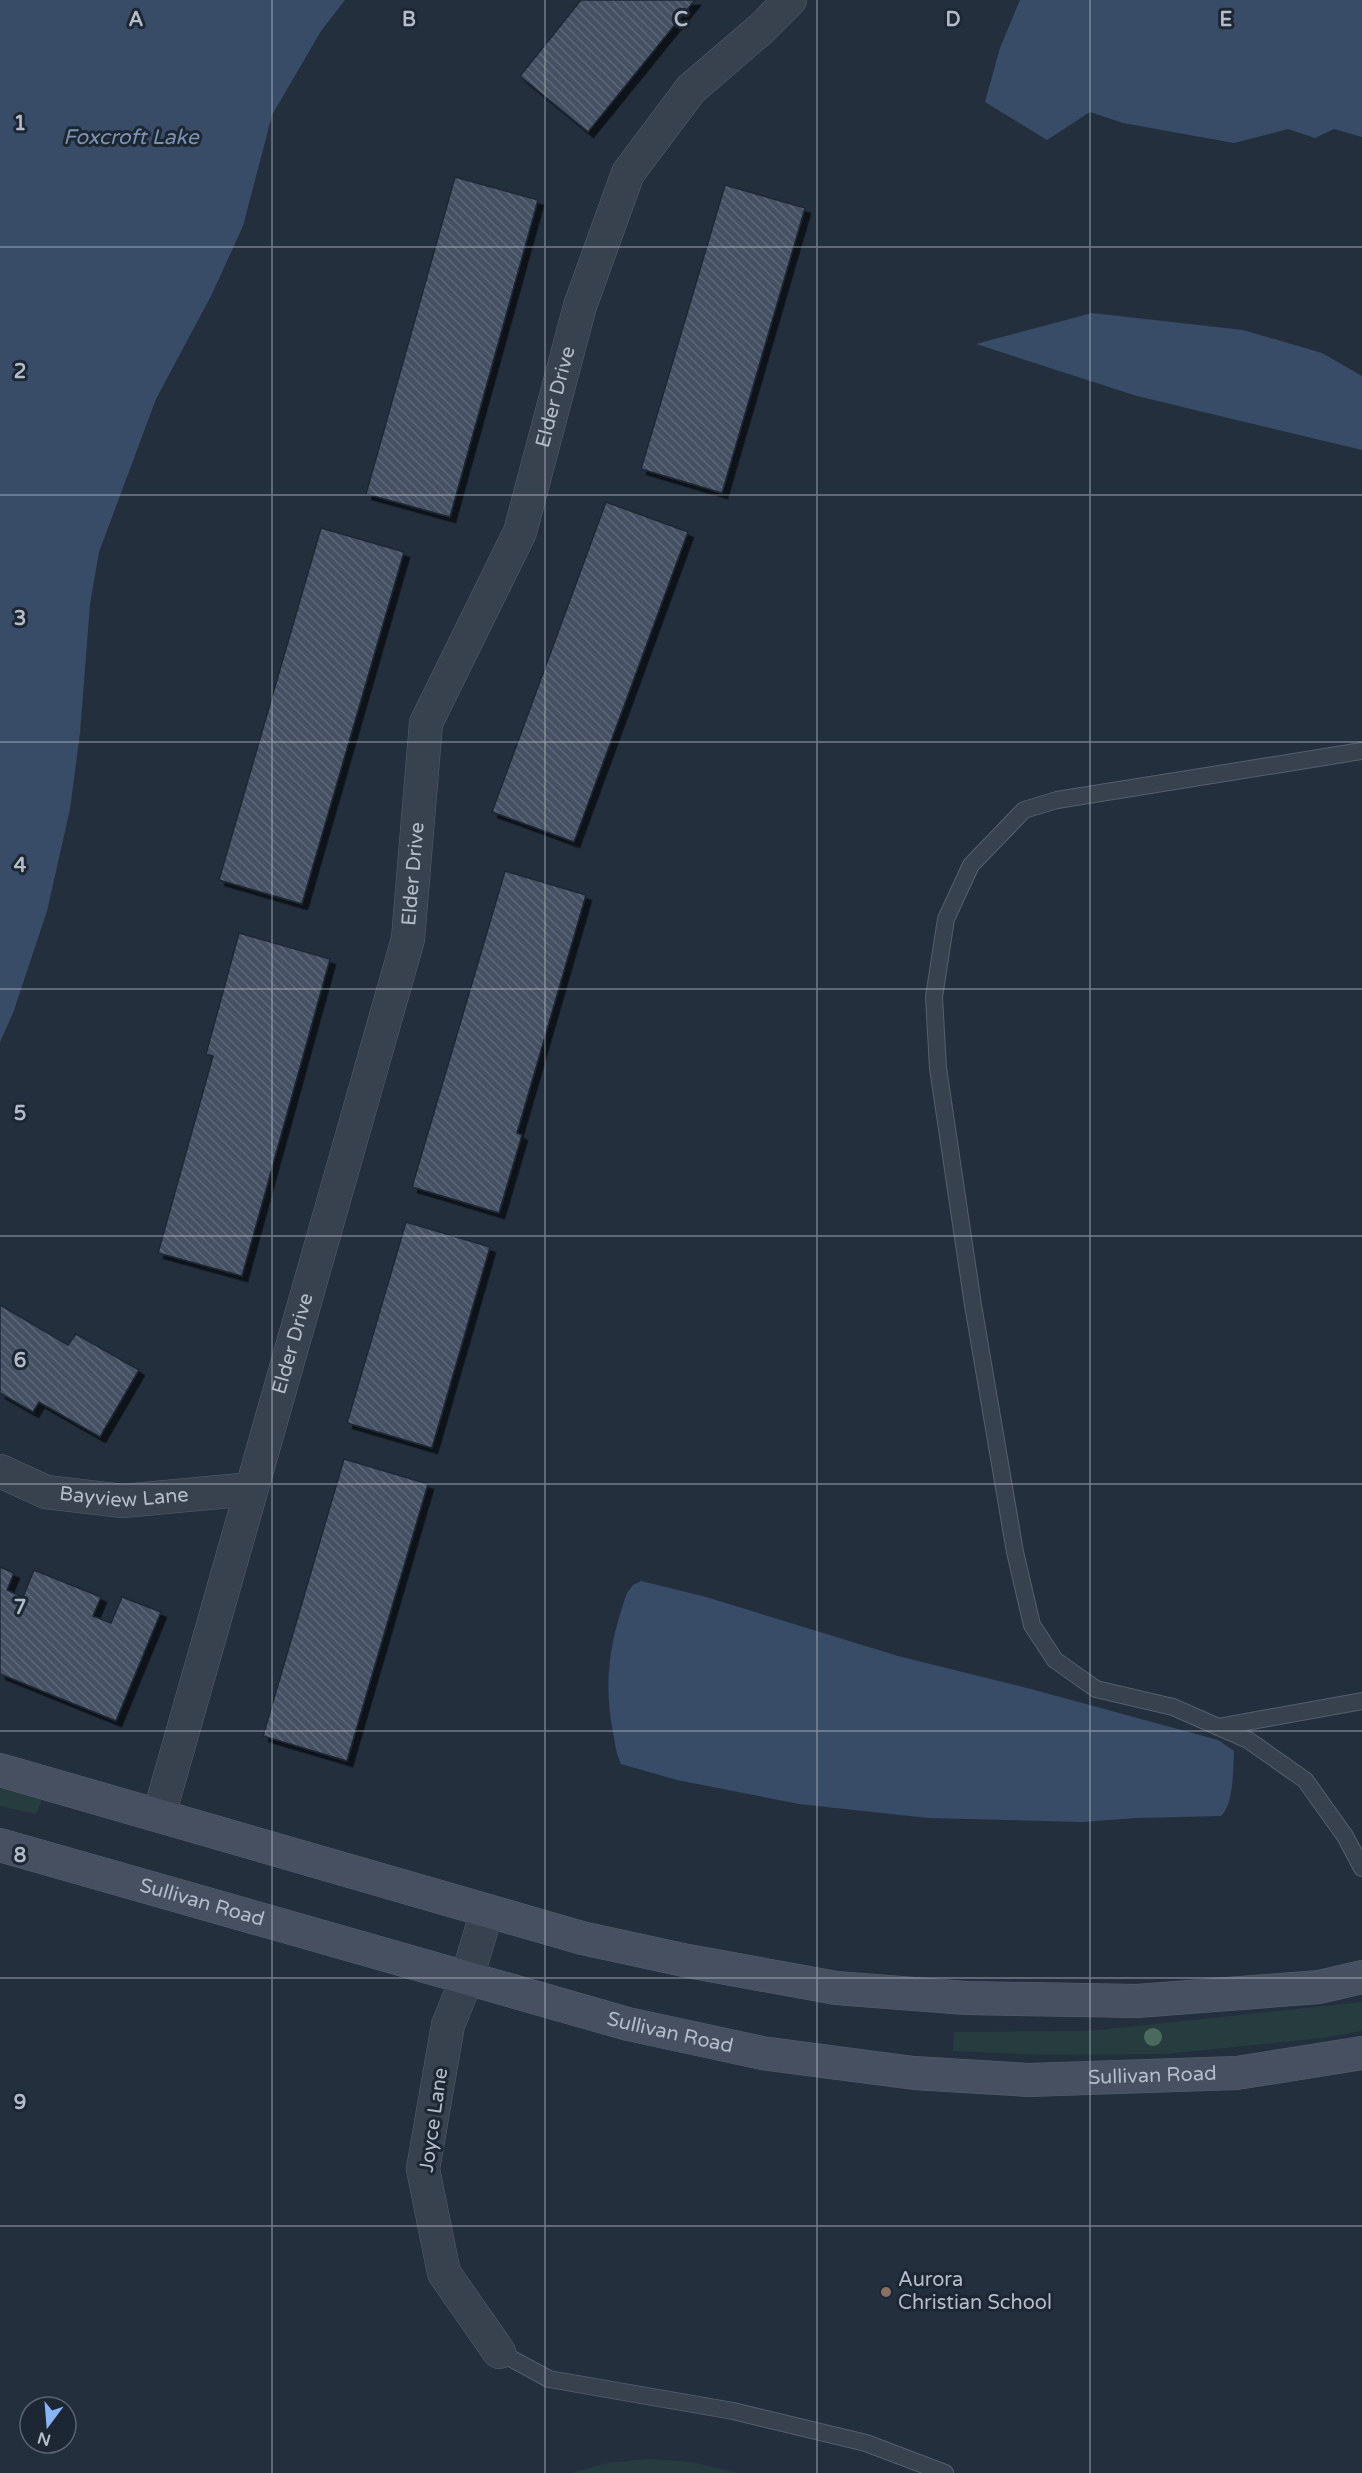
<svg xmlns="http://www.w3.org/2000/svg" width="1362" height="2473" viewBox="0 0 1362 2473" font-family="'Varela Round',sans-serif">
  <defs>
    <pattern id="building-back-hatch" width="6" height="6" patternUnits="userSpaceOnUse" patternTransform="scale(1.5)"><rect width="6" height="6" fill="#455162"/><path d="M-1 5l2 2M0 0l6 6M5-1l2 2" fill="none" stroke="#5d6877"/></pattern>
    <filter id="shadow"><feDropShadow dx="5.5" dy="5.5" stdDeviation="0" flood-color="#0009"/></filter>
  </defs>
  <rect width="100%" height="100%" fill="#242f3e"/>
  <!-- green -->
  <path fill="#263c3f" d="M0 1788 42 1800 36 1814 0 1806Z
    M1362 2002V2031L1323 2038 1165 2054 1044 2055 953 2051 954 2032 1089 2031Z
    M649 2459 692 2462 738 2473H572L607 2463Z"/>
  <!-- water -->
  <path fill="#394c67" d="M0 0H345L321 31 272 115 243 226 211 296 156 399 99 552 90 604 80 733 70 809 47 911 13 1013 0 1042Z
    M1020 0H1362V137L1334 129 1315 138 1288 129 1234 143 1123 123 1090 112 1047 140 985 102 1000 48Z
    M1092 313 1243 330 1322 353 1362 376V450L1137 396 976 344Z
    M641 1581 706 1597 898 1656 1031 1689 1218 1740 1234 1751C1233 1768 1234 1805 1221 1816L1137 1818 1082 1822 928 1818 799 1804 677 1780 621 1764C616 1754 615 1743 613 1732 603 1681 610 1641 627 1593L633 1585Z"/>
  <!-- building -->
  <path fill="url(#building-back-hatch)" stroke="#1f2835" stroke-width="1.5" filter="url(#shadow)" d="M581 0H695L588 132 520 76Z
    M455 177 538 200 450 517 366 494Z
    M725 185 805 208 722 493 641 469Z
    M606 502 688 532 574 842 492 812Z
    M321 528 404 552 302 904 219 880Z
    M505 871 586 895 517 1133 522 1135 499 1213 412 1187Z
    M239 933 330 959 242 1276 158 1253 213 1056 206 1054Z
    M406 1222 490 1247 432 1448 347 1423Z
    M0 1305 68 1345 76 1334 139 1370 100 1437 39 1402 33 1412 0 1393Z
    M344 1459 428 1484 347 1761 263 1736Z
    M0 1567 14 1573 7 1590 23 1597 34 1570 101 1597 93 1616 111 1623 122 1597 161 1612 116 1721 0 1674Z"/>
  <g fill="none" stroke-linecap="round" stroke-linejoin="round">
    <!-- lane casing -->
    <g stroke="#565f6c" stroke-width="18">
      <path id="lane" d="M1362 751 1057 800 1024 810 971 865 946 919 934 997 938 1068 973 1305 1015 1552 1032 1625 1055 1660 1096 1689 1173 1707 1248 1740 1305 1780 1345 1836 1362 1868
        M1218 1727 1362 1701
        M499 2352 549 2379 733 2411 866 2443 945 2473"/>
    </g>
    <!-- street casing -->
    <g stroke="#565f6c" stroke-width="34">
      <g id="street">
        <path id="s1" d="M0 1471 46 1492 123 1501 251 1489"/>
        <path id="s2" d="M159 1815 408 939 426 723 520 532 580 306 628 173 691 89 761 29 790 0"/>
        <path d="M487 1911 467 1978 448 2025 423 2169 444 2273 499 2352"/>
      </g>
    </g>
    <!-- secondary casing -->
    <g stroke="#565f6c" stroke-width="34">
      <g id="secondary">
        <path d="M0 1770 582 1938 688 1961 836 1988 966 1998 1137 2001 1319 1987 1362 1977"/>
        <path id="s3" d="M0 1845 628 2024 762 2053 914 2073 1029 2080 1237 2073 1362 2053"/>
      </g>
    </g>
    <!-- lane -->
    <use href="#lane" stroke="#38414e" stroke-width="16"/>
    <!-- street -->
    <use href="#street" stroke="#38414e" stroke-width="33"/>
    <!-- secondary -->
    <use href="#secondary" stroke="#465061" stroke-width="33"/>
  </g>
  <!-- trees -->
  <circle fill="#4b6a5d" cx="1153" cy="2037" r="9"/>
  <!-- grid -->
  <path fill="none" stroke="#b4bcc9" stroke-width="1.5" stroke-opacity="0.55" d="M272 0V2473M545 0V2473M817 0V2473M1090 0V2473M0 247H1362M0 495H1362M0 742H1362M0 989H1362M0 1236H1362M0 1484H1362M0 1731H1362M0 1978H1362M0 2226H1362"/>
  <!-- markers -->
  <circle fill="#8d6e63" stroke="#1d2633" stroke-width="2" cx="886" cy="2292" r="6"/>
  <g text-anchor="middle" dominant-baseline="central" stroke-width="6" stroke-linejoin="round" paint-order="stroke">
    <!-- street labels -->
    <g font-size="20" fill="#b4bcc9" stroke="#1d2633">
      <text stroke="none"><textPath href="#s2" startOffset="1480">Elder Drive</textPath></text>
      <text stroke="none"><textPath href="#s2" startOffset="976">Elder Drive</textPath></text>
      <text stroke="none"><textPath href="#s2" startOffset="490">Elder Drive</textPath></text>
      <text stroke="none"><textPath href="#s1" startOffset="129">Bayview Lane</textPath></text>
      <text stroke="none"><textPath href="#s3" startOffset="210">Sullivan Road</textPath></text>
      <text stroke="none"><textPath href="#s3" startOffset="696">Sullivan Road</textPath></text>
      <text stroke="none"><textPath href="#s3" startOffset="1182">Sullivan Road</textPath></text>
      <text transform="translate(434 2120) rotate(-82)">Joyce Lane</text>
    </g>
    <!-- poi labels -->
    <g font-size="20" fill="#b4bcc9" stroke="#1d2633" text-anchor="start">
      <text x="898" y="2280">Aurora<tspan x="898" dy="23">Christian School</tspan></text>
    </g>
    <!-- water labels -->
    <g font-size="21" font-style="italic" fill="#7c92b1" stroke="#1d2633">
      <text x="131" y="137">Foxcroft Lake</text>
    </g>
  </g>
  <g font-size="20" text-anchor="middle" font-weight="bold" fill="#b4bcc9" stroke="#1d2633" stroke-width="6" stroke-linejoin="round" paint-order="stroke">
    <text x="136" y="26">A</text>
    <text x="409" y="26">B</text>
    <text x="681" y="26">C</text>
    <text x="953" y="26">D</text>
    <text x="1226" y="26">E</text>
    <text x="20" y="130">1</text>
    <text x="20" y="378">2</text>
    <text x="20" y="625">3</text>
    <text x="20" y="872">4</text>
    <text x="20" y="1120">5</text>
    <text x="20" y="1367">6</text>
    <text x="20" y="1614">7</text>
    <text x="20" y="1862">8</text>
    <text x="20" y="2109">9</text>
  </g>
  <!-- north arrow -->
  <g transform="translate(48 2425) rotate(196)"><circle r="28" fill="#1d2633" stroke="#59626f" stroke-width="1.5"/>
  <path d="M0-4.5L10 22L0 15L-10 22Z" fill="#8ab4f8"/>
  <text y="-9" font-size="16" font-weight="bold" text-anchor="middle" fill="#b4bcc9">N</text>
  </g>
</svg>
